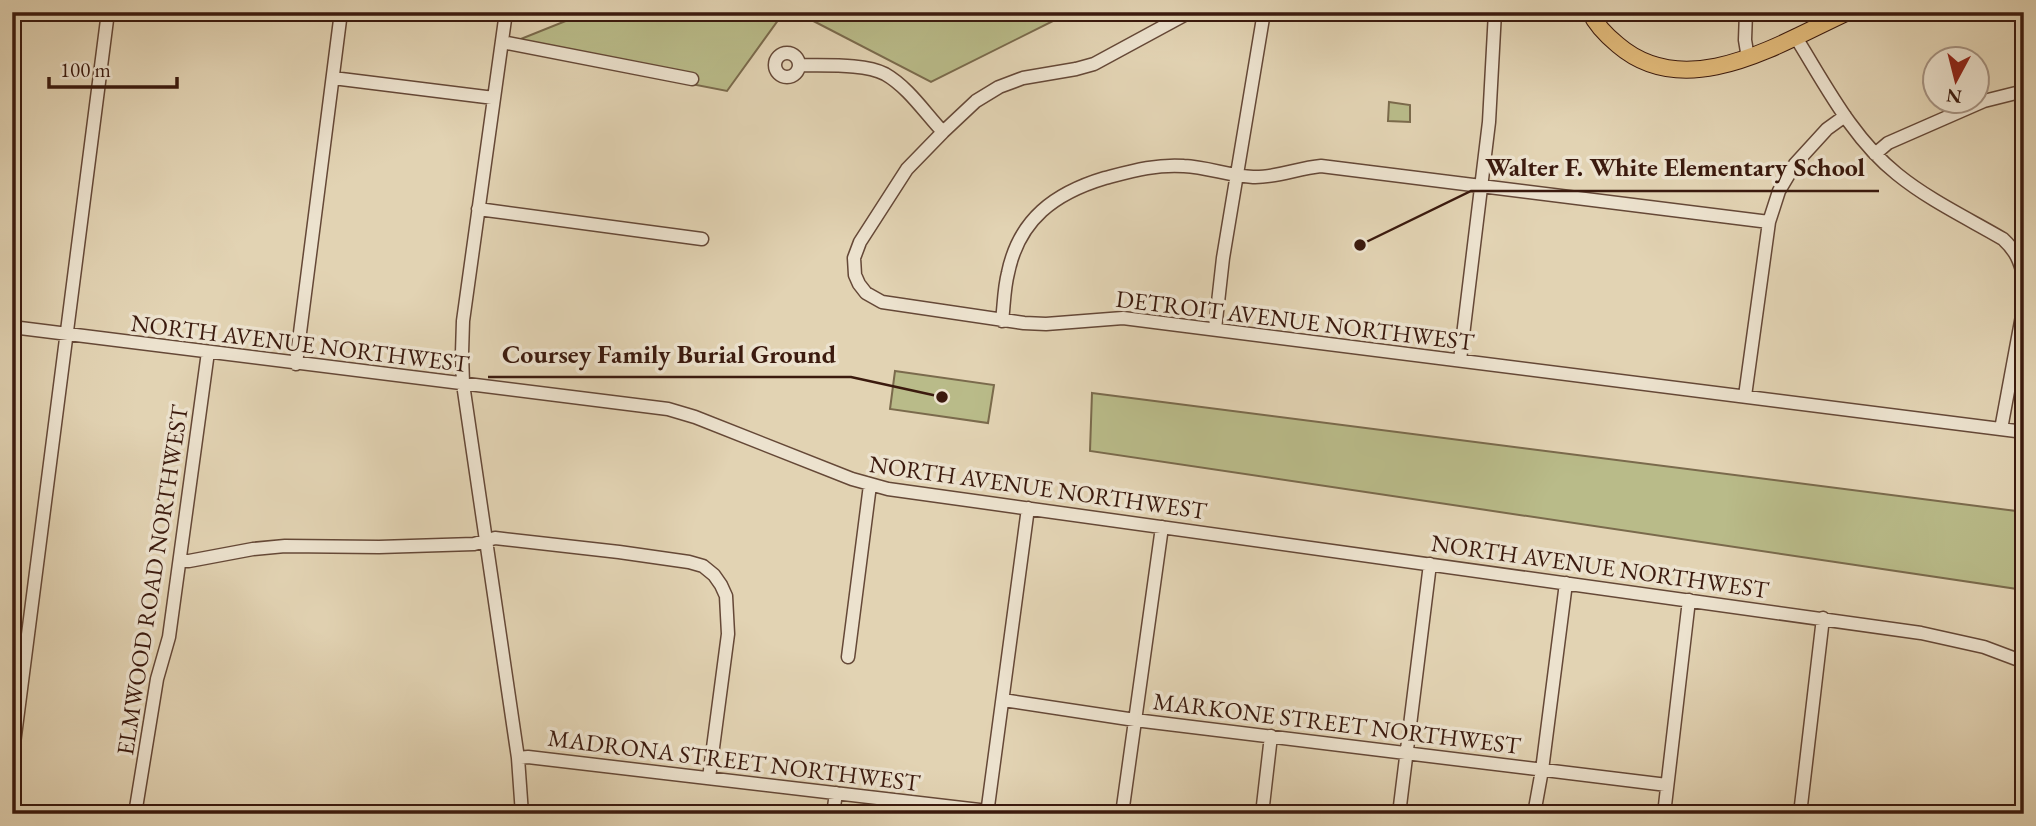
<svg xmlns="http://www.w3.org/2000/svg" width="2036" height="826" viewBox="0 0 2036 826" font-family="'EB Garamond',serif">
  <rect width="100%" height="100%" fill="#e2d3b3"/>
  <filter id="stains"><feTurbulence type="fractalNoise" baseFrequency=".00286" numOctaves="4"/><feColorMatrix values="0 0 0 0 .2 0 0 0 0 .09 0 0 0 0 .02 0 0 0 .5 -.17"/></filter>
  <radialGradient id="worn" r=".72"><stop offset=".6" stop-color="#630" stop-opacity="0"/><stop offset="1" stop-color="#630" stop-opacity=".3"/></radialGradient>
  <!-- green -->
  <path fill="#b9bb89" stroke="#7a6a4c" stroke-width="2" d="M588 12H784L727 91 501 47Z
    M796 12H1071L931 82Z
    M1389 102 1410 105V122L1388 121Z
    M895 371 994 385 988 423 890 409Z
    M1092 393 2024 512V590L1090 451Z"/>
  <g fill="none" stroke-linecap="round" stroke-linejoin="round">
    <!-- minor casing -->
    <g stroke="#654837" stroke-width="15">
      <path id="minor" d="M506 12 463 321 462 353 463 384 518 758 522 814
        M1190 12 1094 64 1076 69 1023 78 999 87 976 101 943 132 907 169 860 242 854 258 855 275 859 284 866 293 882 302 1024 323 1046 324 1123 318 2024 432
        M1746 12 1745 40 1748 58
        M1795 36C1825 84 1852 138 1897 174 1929 200 1967 218 2003 239 2016 251 2020 261 2024 278
        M502 42 692 79
        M775 65a12 12 0 1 1 24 0a12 12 0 1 1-24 0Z
        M799 65C823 66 864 63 885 74 908 87 925 113 943 132
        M333 78 494 98
        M1875 154 1888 143 1984 101 2024 91
        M478 209 702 239
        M1002 321C1004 305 1004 288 1008 273 1019 219 1055 193 1105 178 1132 171 1156 164 1184 166 1207 167 1230 176 1253 177 1276 178 1298 168 1321 166L1769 222
        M12 327 668 409 695 417 852 479 888 489 1921 633 1984 647 2024 662
        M1215 329 1223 258 1264 12
        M1460 360 1489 122 1495 12
        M296 364 341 12
        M1745 396 1769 222 1779 191 1795 164 1827 129 1845 116
        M2001 429 2024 305
        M180 561H189L253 549 285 546 379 547 474 544 495 538 619 552 689 562 703 566 714 575 721 585 726 596 728 634 709 778
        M848 657 870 485
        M1003 700 1135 720 1667 785
        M518 758 528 757 988 811
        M12 759 108 12
        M135 814 157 679 169 637 208 352
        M833 814 836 793
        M987 814 1028 508
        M1122 814 1162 527
        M1262 814 1271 736
        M1399 814 1430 564
        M1534 814 1542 770 1566 583
        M1664 814 1689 600
        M1800 814 1823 618"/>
    </g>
    <!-- major casing -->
    <g stroke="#3b1a0e" stroke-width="18">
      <path id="major" d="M1590 12C1596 25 1607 36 1618 45 1687 104 1780 43 1848 12"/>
    </g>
    <!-- minor -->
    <use href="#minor" stroke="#ece2ce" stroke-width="12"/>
    <!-- major -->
    <use href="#major" stroke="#e1ba7a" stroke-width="16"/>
  </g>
  <g text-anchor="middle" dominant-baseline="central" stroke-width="7" stroke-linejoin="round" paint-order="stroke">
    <!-- street labels -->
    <g font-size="24" fill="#3b1a0e" stroke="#ece2ce">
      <text transform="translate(1295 320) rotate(7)">DETROIT AVENUE NORTHWEST</text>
      <text transform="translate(300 343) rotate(7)">NORTH AVENUE NORTHWEST</text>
      <text transform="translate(1038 487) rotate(8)">NORTH AVENUE NORTHWEST</text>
      <text transform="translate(1600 566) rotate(8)">NORTH AVENUE NORTHWEST</text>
      <text transform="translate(152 580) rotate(-81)">ELMWOOD ROAD NORTHWEST</text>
      <text transform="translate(1337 723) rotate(7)">MARKONE STREET NORTHWEST</text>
      <text transform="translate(734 760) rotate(7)">MADRONA STREET NORTHWEST</text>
    </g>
  </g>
  <!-- callouts -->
  <path fill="none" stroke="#3b1a0e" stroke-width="2.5" d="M1360 245L1471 191H1879M942 397L851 377H488"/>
  <g fill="#3b1a0e" stroke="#ece2ce" stroke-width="2.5">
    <circle cx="1360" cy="245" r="7"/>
    <circle cx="942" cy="397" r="7"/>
  </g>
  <g font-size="26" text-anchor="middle" font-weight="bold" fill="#3b1a0e" stroke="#ece2ce" stroke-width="7" stroke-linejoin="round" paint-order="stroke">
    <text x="1675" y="176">Walter F. White Elementary School</text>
    <text x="669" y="363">Coursey Family Burial Ground</text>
  </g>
  <!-- margin -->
  <rect width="2036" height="826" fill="none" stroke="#e2d3b3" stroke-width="42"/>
  <rect x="14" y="14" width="2008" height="798" fill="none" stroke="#3b1a0e" stroke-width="3.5"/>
  <rect x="21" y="21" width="1994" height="784" fill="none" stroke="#3b1a0e" stroke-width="2"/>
  <!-- north arrow -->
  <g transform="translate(1956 80) rotate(187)"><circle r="33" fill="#ece2ce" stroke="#a59281" stroke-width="2"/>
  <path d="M0-5L12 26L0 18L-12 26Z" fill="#8f2418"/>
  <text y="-10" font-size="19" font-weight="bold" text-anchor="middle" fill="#3b1a0e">N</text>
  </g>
  <!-- scale -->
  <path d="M49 77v10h128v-10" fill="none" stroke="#3b1a0e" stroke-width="3.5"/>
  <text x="60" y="77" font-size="21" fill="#3b1a0e" stroke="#ece2ce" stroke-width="5" paint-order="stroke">100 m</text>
  <rect width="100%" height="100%" filter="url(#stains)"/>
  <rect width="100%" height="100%" fill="url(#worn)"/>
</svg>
